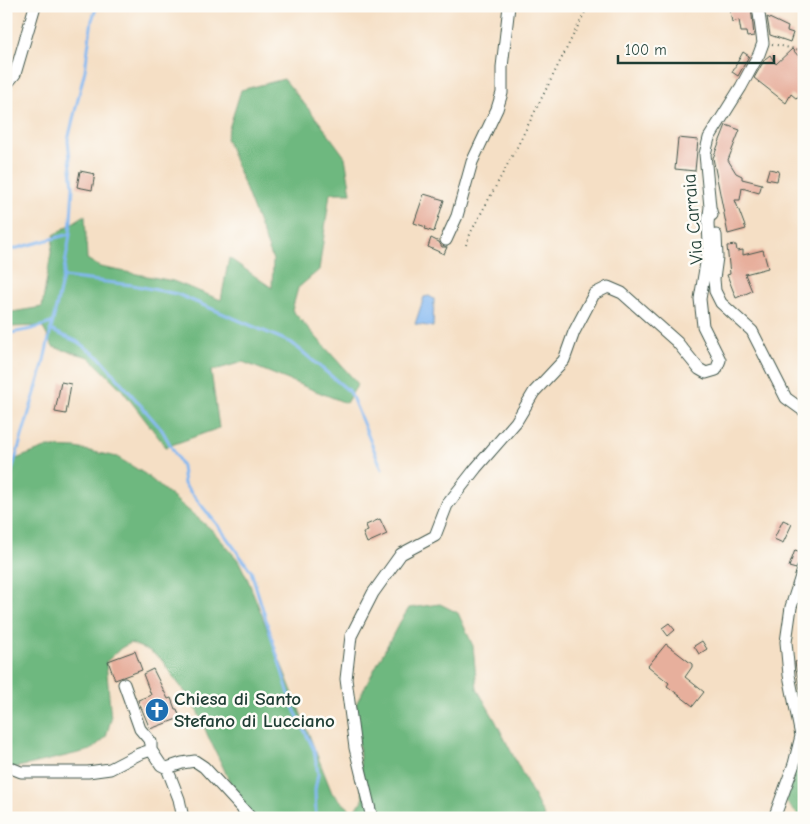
<svg xmlns="http://www.w3.org/2000/svg" width="810" height="824" viewBox="0 0 810 824" font-family="'Comic Neue',sans-serif">
  <rect width="100%" height="100%" fill="#fdfcf7"/>
  <filter id="ink" filterUnits="userSpaceOnUse"><feTurbulence type="fractalNoise" baseFrequency=".02" numOctaves="2"/><feDisplacementMap in="SourceGraphic" scale="10" xChannelSelector="R" yChannelSelector="G"/><feConvolveMatrix kernelMatrix="1 2 1 2 8 2 1 2 1" color-interpolation-filters="sRGB"/></filter>
  <filter id="wash" filterUnits="userSpaceOnUse"><feTurbulence type="fractalNoise" baseFrequency=".0096" numOctaves="4" result="noise"/><feDisplacementMap in="SourceGraphic" scale="20" xChannelSelector="R" yChannelSelector="G"/><feGaussianBlur stdDeviation="1.12" result="paint"/><feColorMatrix in="noise" values="0 0 0 0 0 0 0 0 0 0 0 0 0 0 0 0 0 1.4 0 .05"/><feComposite in="paint" operator="in"/></filter>
  <g filter="url(#wash)">
    <rect width="100%" height="100%" fill="#f5dfc5"/>
    <!-- forest -->
    <path fill="#6eb87f" stroke="#467a5a" d="M284 79 320 123 345 157 351 193H330L319 270 298 288 292 310 358 384 346 403 243 362 211 371 219 428 166 447 122 390 89 357 53 347 42 326 6 327V313L42 307 54 235 85 215 87 259 100 267 173 281 221 300 229 258 272 288 273 260 226 138 241 90Z
      M48 447 76 448 117 457 145 474 212 530 238 560 248 580 332 793 352 811 363 801 356 704 397 627 409 608 440 604 458 613 473 646 477 689 495 720 545 818H244L224 769 208 736 194 703 174 678 162 660 150 651 130 643 121 648 106 662 111 719 106 737 91 750 28 765 6 769V464L21 457Z
      M804 753V818H801L785 801 800 755Z"/>
    <!-- water -->
    <path fill="#83b8f1" stroke="#517a92" d="M429 296 434 299 433 327 415 324 424 297Z"/>
    <g fill="none" stroke-linecap="round" stroke-linejoin="round">
      <!-- stream -->
      <path stroke="#83b8f1" stroke-width="3" d="M6 251 70 234
        M63 277 132 285 177 294 292 343 350 392 382 469
        M50 330 76 341 99 357 162 430 182 466 184 484 219 527 251 571 293 707 314 750 318 774 315 790 316 818
        M6 334 32 329 51 323
        M6 490 42 369 63 277 70 234 73 187 68 140 85 70 92 20 97 6"/>
    </g>
    <g id="blocks">
      <!-- building -->
      <path fill="#e7af9c" d="M729 6H751L754 36 747 37 746 32H741L739 20 732 22Z
        M766 6H781L767 13Z
        M767 17 788 27 787 31 793 33 790 42 770 35Z
        M792 49 804 62V89L797 99 791 94 786 103 754 78 765 59 770 55 776 64Z
        M743 52 749 56 738 76 732 72Z
        M726 125 740 130 728 160 736 173 742 176V179L762 184 759 193 742 188 740 200H735L746 229 728 234 713 158Z
        M678 138 698 140 695 171 675 169Z
        M769 169 779 171 777 181 766 179Z
        M80 171 95 174 92 190 77 187Z
        M424 194 444 200 434 232 425 229 426 227 414 223Z
        M431 238 439 242 442 247H447L444 254 428 247Z
        M736 245 737 251 743 250V255L763 250 768 268 745 274 752 291 736 298 727 275 730 274 727 246Z
        M61 382 71 384 66 414 55 412Z
        M380 519 387 534 367 543 363 533 368 531 366 525Z
        M783 520 792 524 783 543 774 539Z
        M795 550 804 553 803 560 799 562 796 569 789 567Z
        M669 623 675 630 668 636 662 628Z
        M702 641 707 649 699 654 694 646Z
        M666 644 692 664V667L685 677 704 692 693 706 667 686 669 683 648 666Z
        M135 651 142 670 115 680 108 661Z
        M804 660V690H800L795 662Z
        M153 669 168 699 171 698 175 709H177L180 718 150 729 138 700 151 695 143 674Z"/>
    </g>
  </g>
  <g filter="url(#ink)">
    <use href="#blocks" fill-opacity="0" stroke="#3f554a" stroke-width="1"/>
    <g fill="none" stroke-linecap="round" stroke-linejoin="round">
      <!-- minor casing -->
      <g stroke="#3f554a" stroke-width="13">
        <path id="minor" d="M6 85 15 74 35 6
          M712 215 710 207 705 154 709 138 741 87 759 54 763 43 758 6
          M716 235 717 257 714 279 715 291 721 303 752 331 786 398 804 411
          M446 240 457 216 472 162 497 109 502 93V67L509 6
          M124 684 140 729 151 742V750
          M6 766 21 772H88L110 769 139 754 151 750 161 765 167 768 182 763 195 761 204 767 251 818
          M167 768 179 799 183 818
          M372 818 355 748 346 679 351 636 373 593 401 554 435 536 447 505 476 468 516 422 534 392 564 360 574 332 594 294 608 287 622 293 677 342 699 369 706 373 716 370 720 360 703 326 700 299 709 245 708 223 710 207
          M774 818 794 764 801 736 789 675 786 642 791 607 804 567"/>
      </g>
      <!-- path -->
      <path stroke="#3f554a" stroke-width="2" stroke-dasharray="1 4" stroke-linecap="butt" d="M772 44 804 51
        M466 245 471 232 517 147 588 6"/>
      <!-- minor -->
      <use href="#minor" stroke="#fff" stroke-width="11"/>
    </g>
  </g>
  <!-- icons -->
  <defs>
    <g id="church-disc" transform="scale(1.25)"><circle r="9.5" fill="#1f6fb2" stroke="#fdfcf7"/><path d="M-1.2-6h2.4v3.5h3.3v2.4h-3.3V6h-2.4V-.1h-3.3v-2.4h3.3Z" fill="#fff"/></g>
  </defs>
  <g fill-rule="evenodd">
    <use href="#church-disc" x="157" y="710"/>
  </g>
  <g text-anchor="middle" dominant-baseline="central" stroke-width="5" stroke-linejoin="round" paint-order="stroke">
    <!-- street labels -->
    <g font-size="19" fill="#1f3d34" stroke="#fdfcf7">
      <text transform="translate(693 219) rotate(-95)">Via Carraia</text>
    </g>
    <!-- poi labels -->
    <g font-size="19" font-weight="bold" fill="#1f3d34" stroke="#fdfcf7" text-anchor="start">
      <text x="174" y="699">Chiesa di Santo<tspan x="174" dy="22">Stefano di Lucciano</tspan></text>
    </g>
  </g>
  <!-- margin -->
  <rect width="810" height="824" fill="none" stroke="#fdfcf7" stroke-width="25"/>
  <!-- scale -->
  <path d="M618 55v8h156v-8" fill="none" stroke="#1f3d34" stroke-width="2.5"/>
  <text x="625" y="55" font-size="15" fill="#1f3d34" stroke="#fdfcf7" stroke-width="4" paint-order="stroke">100 m</text>
</svg>
